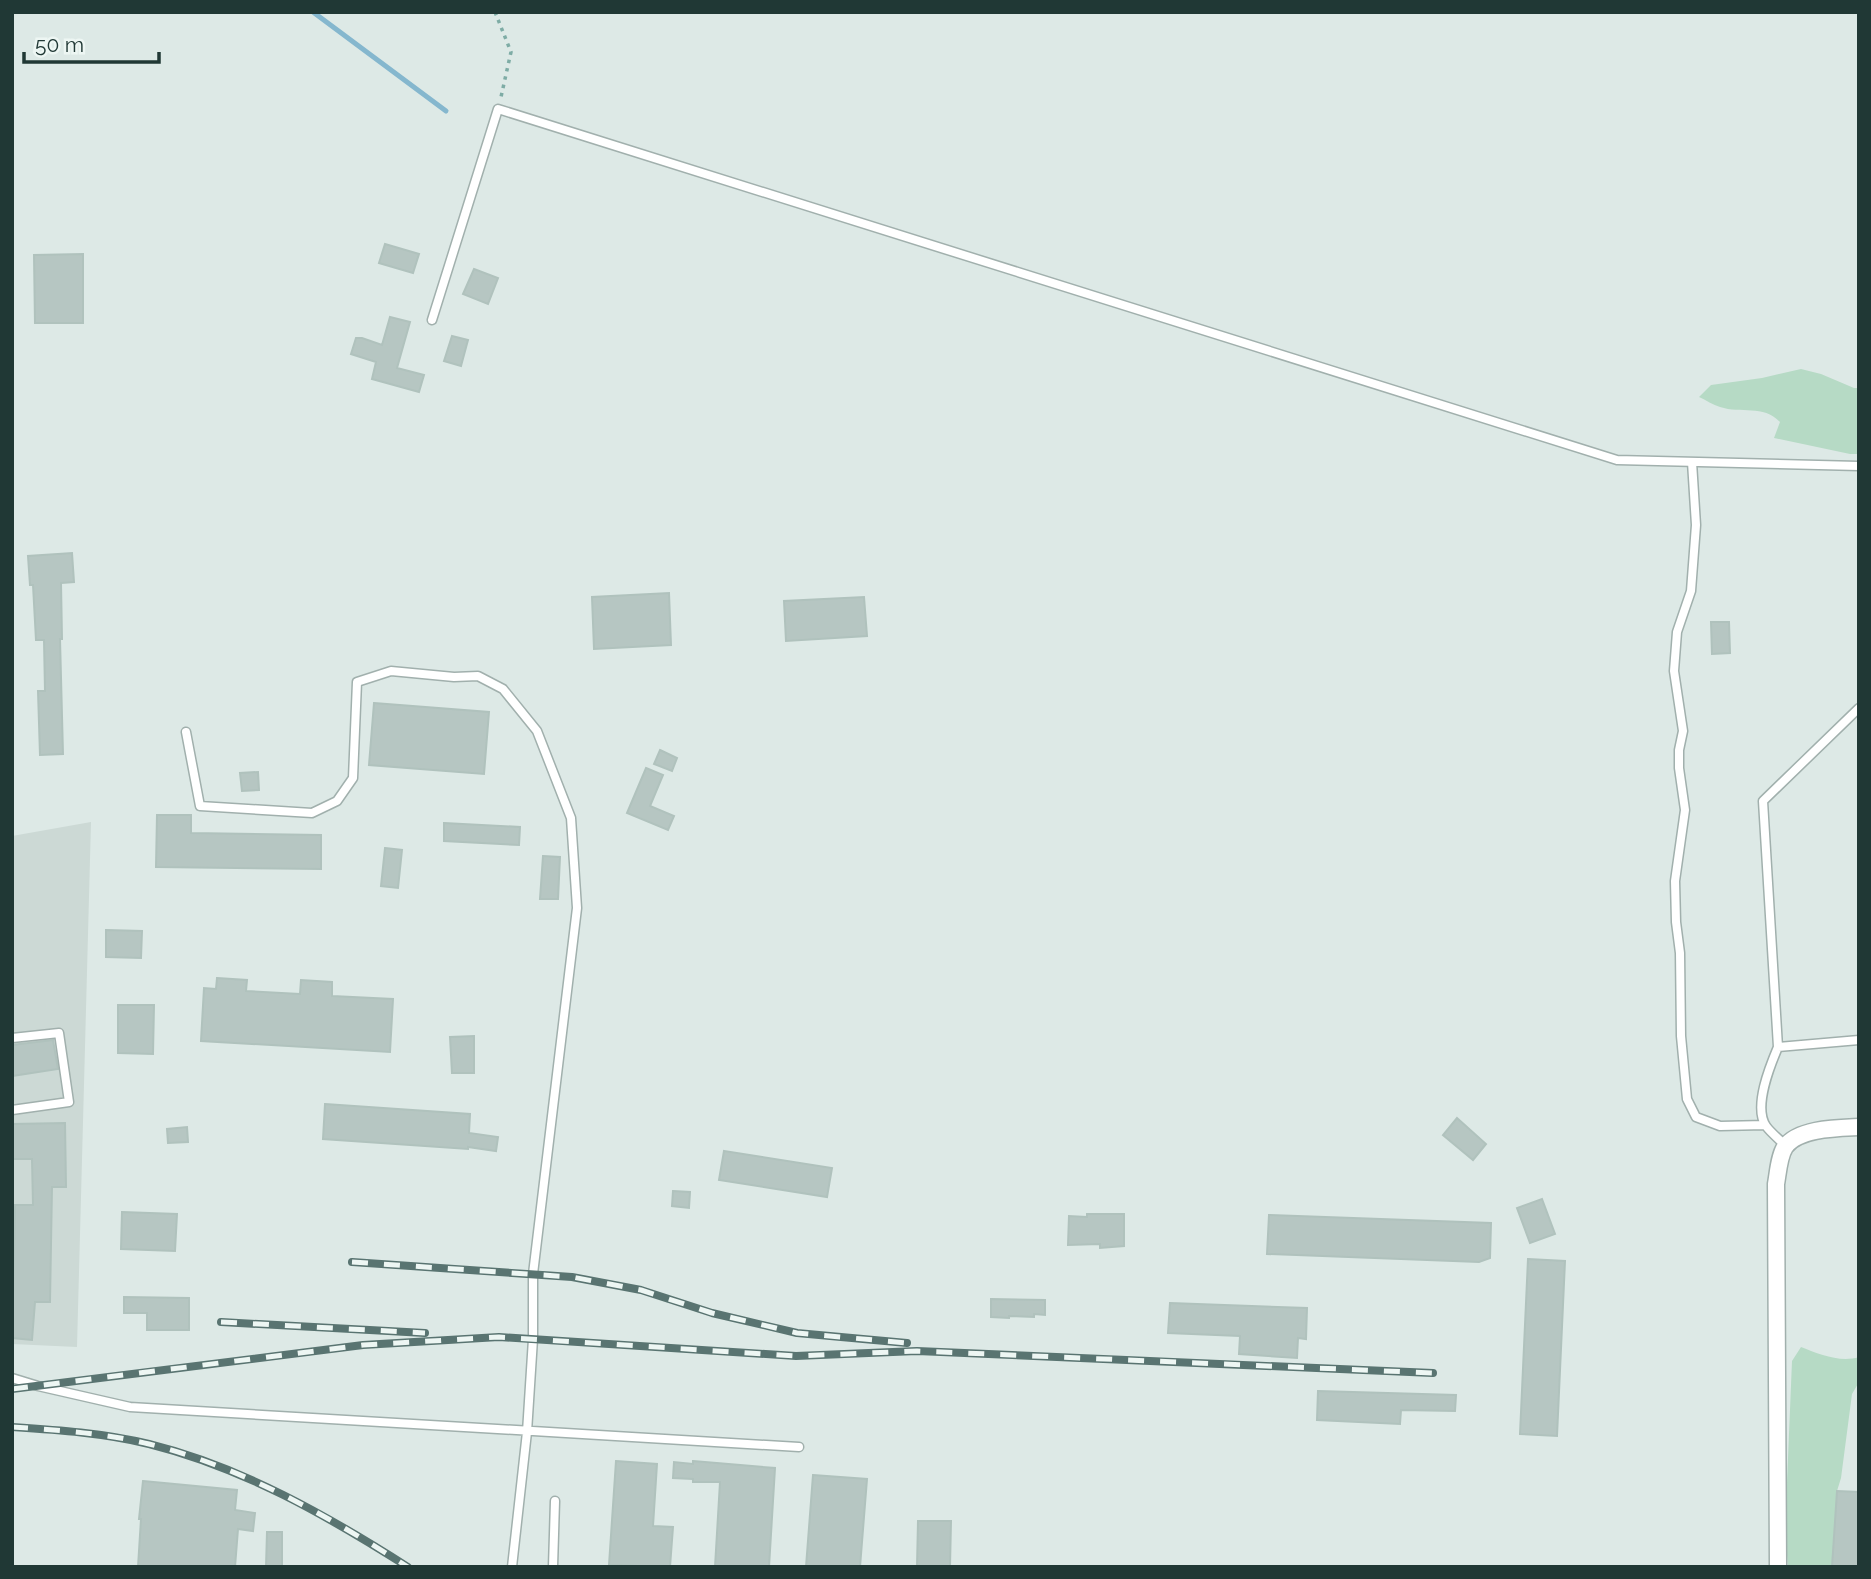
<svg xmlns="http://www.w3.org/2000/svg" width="1871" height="1579" viewBox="0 0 1871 1579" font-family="Raleway,sans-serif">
  <rect width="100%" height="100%" fill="#dde9e6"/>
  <!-- built -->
  <path fill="#ccd9d5" d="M91 822 77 1347 12 1344V836Z"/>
  <!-- green -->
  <path fill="#b6dac5" d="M1801 369 1821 374 1854 388H1859V454H1850L1774 438 1780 422C1763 404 1741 414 1720 407 1713 405 1706 400 1699 397L1711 385 1762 378Z
    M1801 1347C1819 1354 1840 1363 1859 1357V1382L1852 1394 1841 1478 1837 1491 1832 1567H1788L1785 1531 1792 1361Z"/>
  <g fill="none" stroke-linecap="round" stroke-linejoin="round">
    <!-- stream -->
    <path stroke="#85b7ce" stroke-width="5" d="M313 12 446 111"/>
  </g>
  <!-- building -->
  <path fill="#b6c6c2" stroke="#b0c2bd" stroke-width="2" d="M385 244 419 254 413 273 379 263Z
    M83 254V323H35L34 255Z
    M474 269 498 278 488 304 463 294Z
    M390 317 410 322 397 368 424 375 419 392 372 379 376 362 351 354 356 338H362L382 345Z
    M452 336 468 340 461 366 444 361Z
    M72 553 74 582 61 583 62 639H60L63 754 40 755 38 691H45L44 640H36L33 585H30L28 556Z
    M669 593 671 645 594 649 592 597Z
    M864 597 867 636 786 641 784 601Z
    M1711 622H1729L1730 653 1712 654Z
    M374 703 489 712 484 774 369 765Z
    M660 750 677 758 672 771 654 764Z
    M646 768 663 775 650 806 674 816 668 830 627 813Z
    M258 772 259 790 242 791 240 773Z
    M157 815H191V833L321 835V869L156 867Z
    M444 823 520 827 519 845 444 841Z
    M385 848 402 850 398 888 381 886Z
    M543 856 560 857 558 899H540Z
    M106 930 142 931 141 958 106 957Z
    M217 978 247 980 246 991 300 994 301 980 332 982V996L393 999 390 1052 201 1041 204 988 216 989Z
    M118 1005H154L153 1054 118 1053Z
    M474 1036V1073H452L450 1037Z
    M53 1040 58 1069 12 1076V1045Z
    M325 1104 470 1114 469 1133 498 1137 496 1151 468 1147V1149L323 1139Z
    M1457 1118 1486 1144 1473 1160 1443 1135Z
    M65 1123 66 1187H52L50 1302H35L32 1340 12 1338 15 1205H33L32 1159H12V1124Z
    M187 1127 188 1142 168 1143 167 1129Z
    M724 1151 832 1168 827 1197 719 1180Z
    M673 1191 690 1192 689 1208 672 1206Z
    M1542 1199 1555 1234 1530 1243 1517 1208Z
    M122 1212 177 1214 175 1251 121 1249Z
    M1087 1214H1124V1246L1100 1248V1244L1068 1245 1069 1216 1087 1217Z
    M1269 1215 1491 1223 1490 1258 1479 1262 1267 1254Z
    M1528 1259 1565 1261 1557 1436 1520 1434Z
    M124 1297 189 1298V1330H147V1313H124Z
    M991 1299 1045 1300V1315L1034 1314V1317L1009 1316V1318L991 1317Z
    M1170 1303 1307 1308 1306 1339 1298 1338 1297 1358 1239 1354 1240 1336 1168 1333Z
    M1318 1391 1456 1395 1455 1411 1401 1410 1400 1424 1317 1420Z
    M616 1461 657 1464 653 1526 673 1527 670 1567 609 1565Z
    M693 1461 775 1468 769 1567H715L720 1482H693V1479L673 1478 674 1462 693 1464Z
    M813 1475 867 1479 860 1567H806Z
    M143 1481 237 1490 235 1510 255 1513 253 1531 238 1529 235 1567H138L141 1519H139Z
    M1837 1491 1859 1492V1567H1832Z
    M918 1521H951L950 1567H917Z
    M267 1532H282V1567H266Z"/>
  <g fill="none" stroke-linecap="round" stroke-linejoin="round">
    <!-- lane casing -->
    <g stroke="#a1b0ad" stroke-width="11">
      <path id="lane" d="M432 320 498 109 1617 460 1859 466
        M1692 462 1696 525 1691 591 1677 632 1674 671 1683 731 1679 750V768L1685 810 1675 881 1676 922 1680 953 1681 1036 1687 1099 1696 1117 1720 1126 1765 1125
        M1859 708 1763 801 1778 1047 1859 1040
        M186 732 200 806 312 813 337 801 353 778 357 682 391 671 454 677 478 676 503 689 537 731 571 818 577 908 533 1274V1339L527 1432 512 1567
        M12 1038 59 1033 69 1102 12 1110
        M1778 1047C1770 1066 1753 1107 1766 1126 1771 1133 1780 1140 1786 1146
        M12 1378 38 1386 130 1407 799 1447
        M553 1567 555 1501"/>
    </g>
    <!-- street casing -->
    <g stroke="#a1b0ad" stroke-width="19">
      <path id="street" d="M1778 1567 1776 1184C1778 1173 1779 1156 1785 1147 1798 1128 1839 1128 1859 1127"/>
    </g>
    <!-- path -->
    <path stroke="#7eaca5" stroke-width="3.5" stroke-dasharray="3.5 5" stroke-linecap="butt" d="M495 12 511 52 501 97"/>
    <!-- lane -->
    <use href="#lane" stroke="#fff" stroke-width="8"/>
    <!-- street -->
    <use href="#street" stroke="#fff" stroke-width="16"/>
    <!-- rail casing -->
    <g stroke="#597471" stroke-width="8">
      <path id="rail" d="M352 1262 572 1277 641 1290 712 1313 797 1333 907 1343
        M221 1322 425 1333
        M12 1389 363 1345 499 1337 796 1356 917 1351 1433 1373
        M12 1427C58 1430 104 1433 149 1444 242 1467 328 1516 408 1567"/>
    </g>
    <!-- rail -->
    <use href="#rail" stroke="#edf6f3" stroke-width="5" stroke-dasharray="16" stroke-linecap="butt"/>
  </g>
  <!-- border -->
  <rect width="1871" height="1579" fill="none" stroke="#203835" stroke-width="28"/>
  <!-- scale -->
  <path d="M24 52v10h135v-10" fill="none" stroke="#203835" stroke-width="3.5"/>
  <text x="35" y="52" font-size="21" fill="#203835" stroke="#edf6f3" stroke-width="5" paint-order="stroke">50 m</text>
</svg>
